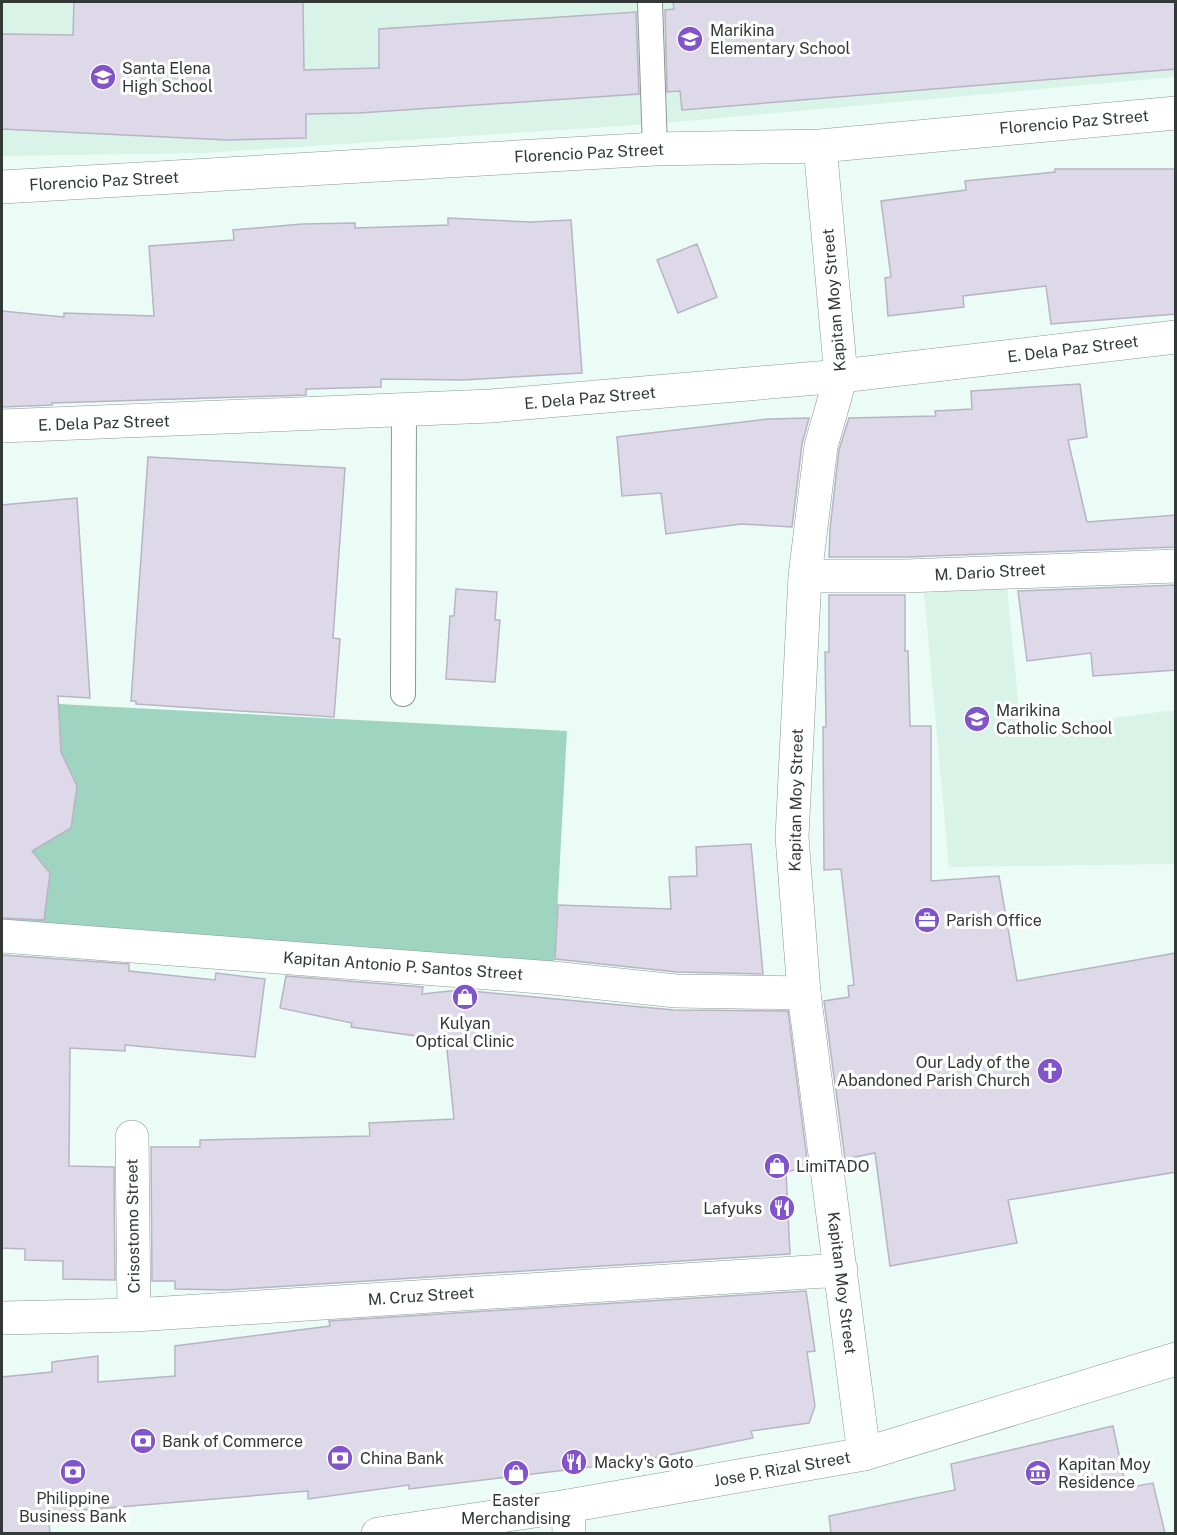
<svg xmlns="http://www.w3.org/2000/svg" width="1177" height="1535" viewBox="0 0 1177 1535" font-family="'Public Sans',sans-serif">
  <rect width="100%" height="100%" fill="#eafcf5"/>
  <!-- built -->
  <path fill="#d9f3e8" d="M2 2H1175V77L653 124 203 153 2 156Z
    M1007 587 1021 730 1175 710V864L949 867 924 593Z"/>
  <!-- green -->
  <path fill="#9fd4c0" d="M2 701 567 731 554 969 2 924Z"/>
  <!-- building -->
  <path fill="#ddd9e8" stroke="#b8b4c3" stroke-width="1.5" d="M74 2H303L304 70 379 68V29L636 12 639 94 359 113 306 114V138L227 140 2 129V34L73 35Z
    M673 2H1176V69L682 110 680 91 667 92 665 10 674 9Z
    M1055 169H1176V314L1051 324 1046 286 963 296 964 307 888 316 885 278 891 277 881 201 966 190 965 181 1055 172Z
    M448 218 531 222 571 220 582 373 463 380 381 379V387L306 389V395L52 403V405L2 407V311L64 317V313L154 316 149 246 234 240 233 230 302 224 355 223V228L448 225Z
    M697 244 717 297 678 313 657 260Z
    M1080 384 1087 437 1068 440 1087 522 1176 515V547L906 557H829L830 529 839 450 849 418 936 416 935 411 972 409 971 391Z
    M809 418 802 444 792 527 741 524 666 534 661 493 622 496 617 437 769 419Z
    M148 457 345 468 333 638 340 639 334 717 136 704V701H131Z
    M77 498 90 698 58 696 61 752 77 786 71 828 32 851 50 873 44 920 2 918V505Z
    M1176 585V670L1093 676 1091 653 1027 661 1018 591Z
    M456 589 497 592 495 620H500L495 682 446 679 450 616H454Z
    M829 595H905V651H908L910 726H931V881L999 876 1017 981 1176 953V1172L1008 1200 1017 1243 890 1266 875 1153 845 1159 824 1001 849 997 848 986 854 985 841 869 824 870 823 727H826L825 652H829Z
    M751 844 763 974 677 972 555 959 558 905 671 909 669 877 697 876 696 847Z
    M2 955 129 964V971L215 980 216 973 265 979 255 1057 125 1045V1051L70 1048 69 1166 114 1167 115 1280 63 1279V1261L25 1260V1249L2 1248Z
    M286 976 423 987 422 994 460 990 674 1010 788 1011 808 1167 786 1172 790 1254 226 1290 175 1289V1281H152L151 1147H200V1140L370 1136 369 1123 454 1119 446 1040 351 1027 352 1023 280 1008Z
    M806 1291 815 1351 807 1352 815 1406 809 1423 751 1431 753 1438 599 1469V1466L409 1489V1485L308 1499V1491L48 1513 50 1533H2V1377L52 1372V1362L98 1356V1382L175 1376V1346L330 1326 329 1321Z
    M1113 1426 1126 1488 1153 1483 1165 1533H831L829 1516 955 1490 951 1464Z"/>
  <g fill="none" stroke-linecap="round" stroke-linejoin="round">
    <!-- service casing -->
    <g stroke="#899992" stroke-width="26">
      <path id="service" d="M650 2 655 149
        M403 694 404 411"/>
    </g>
    <!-- pedestrian casing -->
    <g stroke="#899992" stroke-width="34">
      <path id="pedestrian" d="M2 936 553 978 676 991 804 993"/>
    </g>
    <!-- minor casing -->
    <g stroke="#899992" stroke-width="34">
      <path id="minor" d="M820 146 841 376 821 446 805 576 792 837 804 993 864 1454
        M2 187 655 149 820 146 1176 113
        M805 576H906L1176 566
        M132 1137 134 1315
        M2 1318 134 1315 841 1270
        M568 1506 569 1534"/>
    </g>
    <!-- tertiary casing -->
    <g stroke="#899992" stroke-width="34">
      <path id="tertiary" d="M2 426 491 406 841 376 1176 337
        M378 1534 568 1506 864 1454 1176 1359"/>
    </g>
    <!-- service -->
    <use href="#service" stroke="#fff" stroke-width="24"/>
    <!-- pedestrian -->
    <use href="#pedestrian" stroke="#fff" stroke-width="33"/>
    <!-- minor -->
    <use href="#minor" stroke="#fff" stroke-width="33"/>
    <!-- tertiary -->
    <use href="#tertiary" stroke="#fff" stroke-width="33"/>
  </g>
  <!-- icons -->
  <defs>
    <g id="school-disc" transform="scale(1.35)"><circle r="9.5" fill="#8154cc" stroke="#fff"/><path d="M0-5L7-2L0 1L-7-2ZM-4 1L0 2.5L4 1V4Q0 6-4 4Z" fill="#fff"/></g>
    <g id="office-disc" transform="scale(1.35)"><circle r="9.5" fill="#8154cc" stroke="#fff"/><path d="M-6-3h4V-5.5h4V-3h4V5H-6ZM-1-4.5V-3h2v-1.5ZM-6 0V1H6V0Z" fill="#fff"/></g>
    <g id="shop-disc" transform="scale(1.35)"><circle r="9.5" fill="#8154cc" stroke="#fff"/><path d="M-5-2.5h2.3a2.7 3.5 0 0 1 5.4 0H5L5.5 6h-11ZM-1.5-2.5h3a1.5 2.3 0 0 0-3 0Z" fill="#fff"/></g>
    <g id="church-disc" transform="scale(1.35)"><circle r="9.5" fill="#8154cc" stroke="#fff"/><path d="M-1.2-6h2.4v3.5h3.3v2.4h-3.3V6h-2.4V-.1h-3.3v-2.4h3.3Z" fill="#fff"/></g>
    <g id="restaurant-disc" transform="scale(1.35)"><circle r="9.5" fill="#8154cc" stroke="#fff"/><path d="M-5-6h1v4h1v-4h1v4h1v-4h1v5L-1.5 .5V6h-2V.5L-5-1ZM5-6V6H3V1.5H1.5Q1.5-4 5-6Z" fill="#fff"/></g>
    <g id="bank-disc" transform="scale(1.35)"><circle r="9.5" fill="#8154cc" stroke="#fff"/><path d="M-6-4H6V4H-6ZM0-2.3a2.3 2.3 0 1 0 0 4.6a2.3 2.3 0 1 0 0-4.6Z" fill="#fff"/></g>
    <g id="museum-disc" transform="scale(1.35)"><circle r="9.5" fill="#8154cc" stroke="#fff"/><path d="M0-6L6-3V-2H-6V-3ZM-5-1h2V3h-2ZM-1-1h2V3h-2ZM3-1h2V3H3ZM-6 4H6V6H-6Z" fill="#fff"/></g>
  </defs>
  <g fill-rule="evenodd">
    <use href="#school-disc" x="690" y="39"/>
    <use href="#school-disc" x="103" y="77"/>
    <use href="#school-disc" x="977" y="719"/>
    <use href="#office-disc" x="927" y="920"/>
    <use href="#shop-disc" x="465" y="997"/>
    <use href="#church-disc" x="1050" y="1071"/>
    <use href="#shop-disc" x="777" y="1166"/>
    <use href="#restaurant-disc" x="782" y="1208"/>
    <use href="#bank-disc" x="143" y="1441"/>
    <use href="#bank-disc" x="340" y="1458"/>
    <use href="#restaurant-disc" x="574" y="1462"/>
    <use href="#bank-disc" x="73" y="1472"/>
    <use href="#shop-disc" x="516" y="1473"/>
    <use href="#museum-disc" x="1038" y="1473"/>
  </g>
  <g text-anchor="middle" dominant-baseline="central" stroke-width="6" stroke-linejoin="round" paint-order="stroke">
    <!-- poi labels -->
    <g font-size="16" fill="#323936" stroke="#fff" text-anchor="start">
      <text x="710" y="30">Marikina<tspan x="710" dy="18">Elementary School</tspan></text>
      <text x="122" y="68">Santa Elena<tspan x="122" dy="18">High School</tspan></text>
      <text x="996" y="710">Marikina<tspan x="996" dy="18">Catholic School</tspan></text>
      <text x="946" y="920">Parish Office</text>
      <text x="465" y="1023" text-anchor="middle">Kulyan<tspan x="465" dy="18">Optical Clinic</tspan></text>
      <text x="1030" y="1062" text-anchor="end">Our Lady of the<tspan x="1030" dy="18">Abandoned Parish Church</tspan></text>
      <text x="796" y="1166">LimiTADO</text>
      <text x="762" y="1208" text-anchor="end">Lafyuks</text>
      <text x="162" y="1441">Bank of Commerce</text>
      <text x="360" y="1458">China Bank</text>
      <text x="594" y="1462">Macky's Goto</text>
      <text x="1058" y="1464">Kapitan Moy<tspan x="1058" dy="18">Residence</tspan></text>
      <text x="73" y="1498" text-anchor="middle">Philippine<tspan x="73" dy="18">Business Bank</tspan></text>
      <text x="516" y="1500" text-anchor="middle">Easter<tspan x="516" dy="18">Merchandising</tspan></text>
    </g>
    <!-- street labels -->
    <g font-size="16" fill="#323936" stroke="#fff">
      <text transform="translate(1074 122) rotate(-5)">Florencio Paz Street</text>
      <text transform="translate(589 153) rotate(-3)">Florencio Paz Street</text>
      <text transform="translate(104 181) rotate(-3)">Florencio Paz Street</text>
      <text transform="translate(834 300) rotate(-95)">Kapitan Moy Street</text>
      <text transform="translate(1073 349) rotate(-7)">E. Dela Paz Street</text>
      <text transform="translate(590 398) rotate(-5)">E. Dela Paz Street</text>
      <text transform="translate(104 423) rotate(-2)">E. Dela Paz Street</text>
      <text transform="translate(990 572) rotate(-3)">M. Dario Street</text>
      <text transform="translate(796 800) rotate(-89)">Kapitan Moy Street</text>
      <text transform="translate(403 966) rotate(4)">Kapitan Antonio P. Santos Street</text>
      <text transform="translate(133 1226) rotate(-91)">Crisostomo Street</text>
      <text transform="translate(842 1283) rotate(83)">Kapitan Moy Street</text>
      <text transform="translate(421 1296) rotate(-4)">M. Cruz Street</text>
      <text transform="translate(782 1469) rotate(-10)">Jose P. Rizal Street</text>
    </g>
  </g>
  <!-- border -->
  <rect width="1177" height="1535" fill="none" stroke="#323936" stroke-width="6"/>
</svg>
